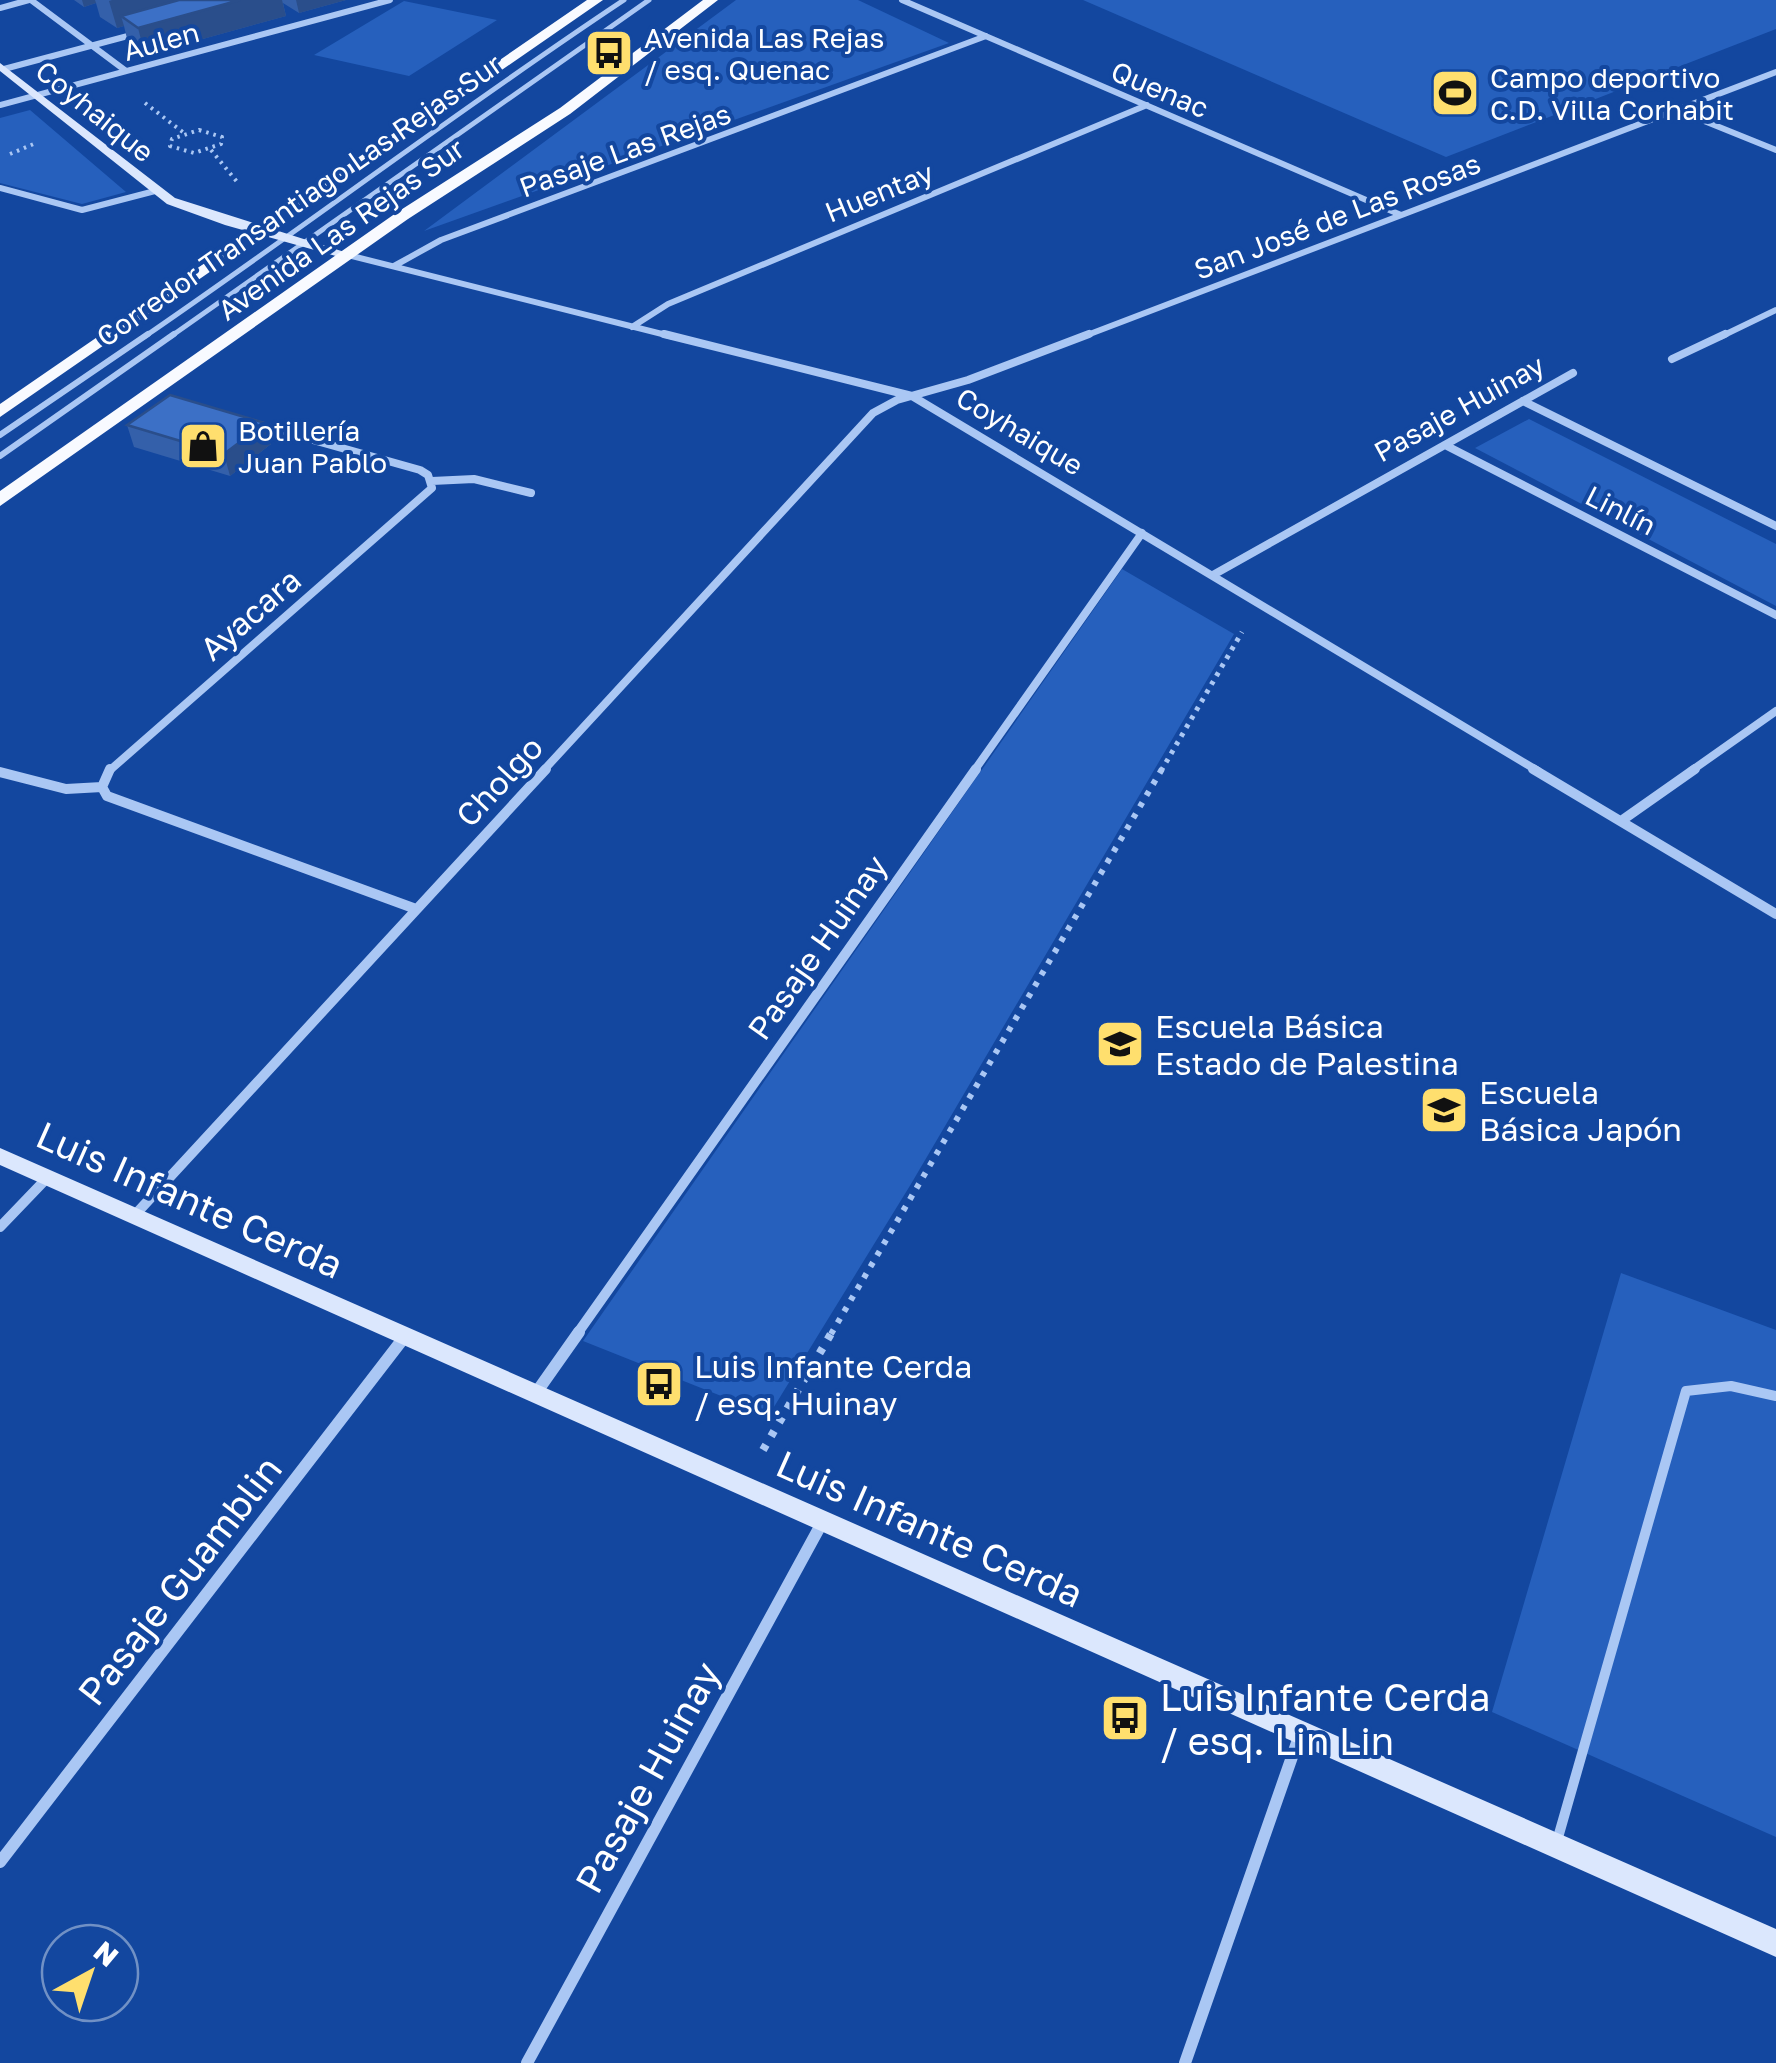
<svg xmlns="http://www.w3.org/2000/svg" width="1776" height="2063" viewBox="0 0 1776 2063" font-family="'Golos Text',sans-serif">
  <rect width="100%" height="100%" fill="#13479f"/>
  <!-- green -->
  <path fill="#2660bd" d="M736 0H858L949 43 424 231Z
    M1083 0H1776V29L1446 157Z
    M404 1 497 20 409 76 314 55Z
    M30 110 126 192 82 204 0 183V118Z
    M1529 419 1776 544V606L1475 448Z
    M1122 569 1234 634 911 1184 769 1415 583 1341Z
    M1621 1273 1776 1330V1837L1492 1712Z"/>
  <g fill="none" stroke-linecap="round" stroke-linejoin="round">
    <!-- path-far3 -->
    <path stroke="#aac7f4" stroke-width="4" stroke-dasharray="2.5 5" stroke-linecap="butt" d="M145 103 184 133
      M199 130 222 137 221 144 194 153 170 146 172 139Z
      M211 150 238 183
      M10 154 36 143"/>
    <!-- path-far2 -->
    <path stroke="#aac7f4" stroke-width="5" stroke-dasharray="4 6" stroke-linecap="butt" d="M1161 771 1242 632"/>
    <!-- path-far1 -->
    <path stroke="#aac7f4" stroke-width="6" stroke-dasharray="5 8" stroke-linecap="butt" d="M831 1334 1162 769"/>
    <!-- path -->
    <path stroke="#aac7f4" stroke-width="8" stroke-dasharray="6 10" stroke-linecap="butt" d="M763 1450 832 1332"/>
    <!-- lane-far2 -->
    <path stroke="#aac7f4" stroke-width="5" d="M144 337C306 226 461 108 624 0
      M170 337 649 0"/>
    <!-- lane-far1 -->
    <path stroke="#aac7f4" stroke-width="6" d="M0 435 148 334
      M0 456 174 334"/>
    <!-- lane -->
    <path stroke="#aac7f4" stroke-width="10" d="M1557 1841 1686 1391 1731 1386 1776 1396"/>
    <!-- street-far3 -->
    <path stroke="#aac7f4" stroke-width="6" d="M31 0 126 71
      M902 0 1401 215
      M0 8 29 0
      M4 69 139 33
      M0 105 390 0
      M1677 110 1776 150
      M0 188 82 210 155 191
      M348 255 674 337
      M394 266 441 240 986 36
      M632 327 668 304 1147 105
      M1082 337 1776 72
      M1720 337 1776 310"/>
    <!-- street-far2 -->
    <path stroke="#aac7f4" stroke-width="8" d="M664 334 912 396 1538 771
      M1672 359 1725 334
      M1523 401 1776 526
      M1445 445 1776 615
      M432 481 474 479 531 493
      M1213 575 1573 373
      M109 771 432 488 428 475 420 470 253 423
      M543 771 873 413 897 400 968 380 1089 334
      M974 771 1142 533
      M1691 771 1776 711"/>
    <!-- street-far1 -->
    <path stroke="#aac7f4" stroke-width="10" d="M110 769 102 787 107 796 416 909
      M1533 769 1776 914
      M0 772 66 789 102 787
      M1621 821 1695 769
      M134 1216 546 769
      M0 1227 48 1177
      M577 1334 976 769"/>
    <!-- street -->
    <path stroke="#aac7f4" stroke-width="12" d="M536 1393 579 1332
      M0 1862 406 1335
      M527 2063 823 1521
      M1185 2063 1300 1734"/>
    <!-- secondary -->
    <path fill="#dbe7fd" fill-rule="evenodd" d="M0 63 175 198 354 255 343 258 225 225 167 204 0 71Z
      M0 1148 1776 1929V1957L0 1165Z"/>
    <!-- primary -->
    <path fill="#f8faff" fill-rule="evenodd" d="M587 0H603L0 417V404Z
      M703 0H718L570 114 408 219 0 506V491L396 213 560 108Z"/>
  </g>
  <!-- wall -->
  <path fill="#3460aa" d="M74 0H346L299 13 283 3 286 16 145 55 128 43 124 26 117 28 100 17 96 3 84 7Z
    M265 423 271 444 230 476 134 447 127 425Z"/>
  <!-- shaded-wall -->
  <path fill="#2a4e8b" d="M82 0H95L96 3 84 7Z
    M112 0H220L121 16 124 26 117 28 109 1Z
    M240 0H282L286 16 145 55 138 28Z
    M296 0H346L299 13Z
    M265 423 271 444 230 476 224 454Z"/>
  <!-- building -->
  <path fill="#3c70c6" stroke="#2a4e8b" stroke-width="2.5" d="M179 0H240L138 28 121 16Z
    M170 395 265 423 224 454 127 425Z"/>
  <!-- icons -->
  <defs>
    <g id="bus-square" transform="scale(2.5)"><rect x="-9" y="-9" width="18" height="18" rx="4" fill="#ffdf6e" stroke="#13479f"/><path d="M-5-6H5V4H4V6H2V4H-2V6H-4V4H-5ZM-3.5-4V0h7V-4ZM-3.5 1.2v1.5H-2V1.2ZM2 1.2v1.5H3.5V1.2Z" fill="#111"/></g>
    <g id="stadium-square" transform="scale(2.5)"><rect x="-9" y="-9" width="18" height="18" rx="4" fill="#ffdf6e" stroke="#13479f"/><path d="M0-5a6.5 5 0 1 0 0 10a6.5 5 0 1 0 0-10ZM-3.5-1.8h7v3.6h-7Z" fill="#111"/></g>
    <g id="shop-square" transform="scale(2.5)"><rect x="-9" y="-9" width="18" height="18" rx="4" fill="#ffdf6e" stroke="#13479f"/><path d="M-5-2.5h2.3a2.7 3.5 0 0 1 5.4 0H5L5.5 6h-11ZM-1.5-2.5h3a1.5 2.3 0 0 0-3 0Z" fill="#111"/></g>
    <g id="school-square" transform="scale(2.5)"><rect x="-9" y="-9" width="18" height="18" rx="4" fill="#ffdf6e" stroke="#13479f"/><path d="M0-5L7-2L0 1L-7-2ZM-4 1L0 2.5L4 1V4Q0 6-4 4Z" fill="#111"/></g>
  </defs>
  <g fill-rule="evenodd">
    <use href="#bus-square" x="609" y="53"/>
    <use href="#stadium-square" x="1455" y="93"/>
    <use href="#shop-square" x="203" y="446"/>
    <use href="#school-square" x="1120" y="1044"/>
    <use href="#school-square" x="1444" y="1110"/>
    <use href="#bus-square" x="659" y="1384"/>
    <use href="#bus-square" x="1125" y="1718"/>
  </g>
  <g text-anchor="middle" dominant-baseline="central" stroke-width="8" stroke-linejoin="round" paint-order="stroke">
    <!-- far-poi labels -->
    <g font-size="28" fill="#fff" stroke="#13479f" text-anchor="start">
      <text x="644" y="37">Avenida Las Rejas<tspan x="644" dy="32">/ esq. Quenac</tspan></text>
      <text x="1490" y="77">Campo deportivo<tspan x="1490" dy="32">C.D. Villa Corhabit</tspan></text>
      <text x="238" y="430">Botillería<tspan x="238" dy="32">Juan Pablo</tspan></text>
    </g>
    <!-- far-street labels -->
    <g font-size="28" fill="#fff" stroke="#13479f">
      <text transform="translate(161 41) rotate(-15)">Aulen</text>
      <text transform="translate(1160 89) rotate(23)">Quenac</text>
      <text transform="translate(95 111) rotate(39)">Coyhaique</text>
      <text transform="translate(625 150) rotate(-20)">Pasaje Las Rejas</text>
      <text transform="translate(879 192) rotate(-22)">Huentay</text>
      <text transform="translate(299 200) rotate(-35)">Corredor Transantiago Las Rejas Sur</text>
      <text transform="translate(1337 216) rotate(-21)">San José de Las Rosas</text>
      <text transform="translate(341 229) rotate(-35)">Avenida Las Rejas Sur</text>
      <text transform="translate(1459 408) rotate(-29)">Pasaje Huinay</text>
      <text transform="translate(1020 431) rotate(31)">Coyhaique</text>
      <text transform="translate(1621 510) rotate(27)">Linlín</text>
    </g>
    <!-- street labels -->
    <g font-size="32" fill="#fff" stroke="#13479f">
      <text transform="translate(250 614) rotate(-41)">Ayacara</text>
      <text transform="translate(499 781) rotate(-47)">Cholgo</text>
      <text transform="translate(817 947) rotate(-55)">Pasaje Huinay</text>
    </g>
    <!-- poi labels -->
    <g font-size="32" fill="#fff" stroke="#13479f" text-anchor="start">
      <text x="1155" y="1026">Escuela Básica<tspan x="1155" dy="37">Estado de Palestina</tspan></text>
      <text x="1479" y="1092">Escuela<tspan x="1479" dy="37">Básica Japón</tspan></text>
      <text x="694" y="1366">Luis Infante Cerda<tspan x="694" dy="37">/ esq. Huinay</tspan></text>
    </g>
    <!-- near-street labels -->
    <g font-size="38" fill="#fff" stroke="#13479f">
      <text transform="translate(190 1199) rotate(24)">Luis Infante Cerda</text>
      <text transform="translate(930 1528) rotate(24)">Luis Infante Cerda</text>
      <text transform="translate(179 1580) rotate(-52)">Pasaje Guamblin</text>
      <text transform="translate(647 1777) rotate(-61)">Pasaje Huinay</text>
    </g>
    <!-- near-poi labels -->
    <g font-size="38" fill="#fff" stroke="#13479f" text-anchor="start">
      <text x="1160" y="1696">Luis Infante Cerda<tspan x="1160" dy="44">/ esq. Lin Lin</tspan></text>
    </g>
  </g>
  <!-- north arrow -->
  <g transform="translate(90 1973) rotate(40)"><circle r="48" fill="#13479f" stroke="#7191c5" stroke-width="2.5"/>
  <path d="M0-8L18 38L0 25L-18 38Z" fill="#ffdf6e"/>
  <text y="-15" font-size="28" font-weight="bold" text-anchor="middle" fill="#ffffff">N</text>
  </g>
</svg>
